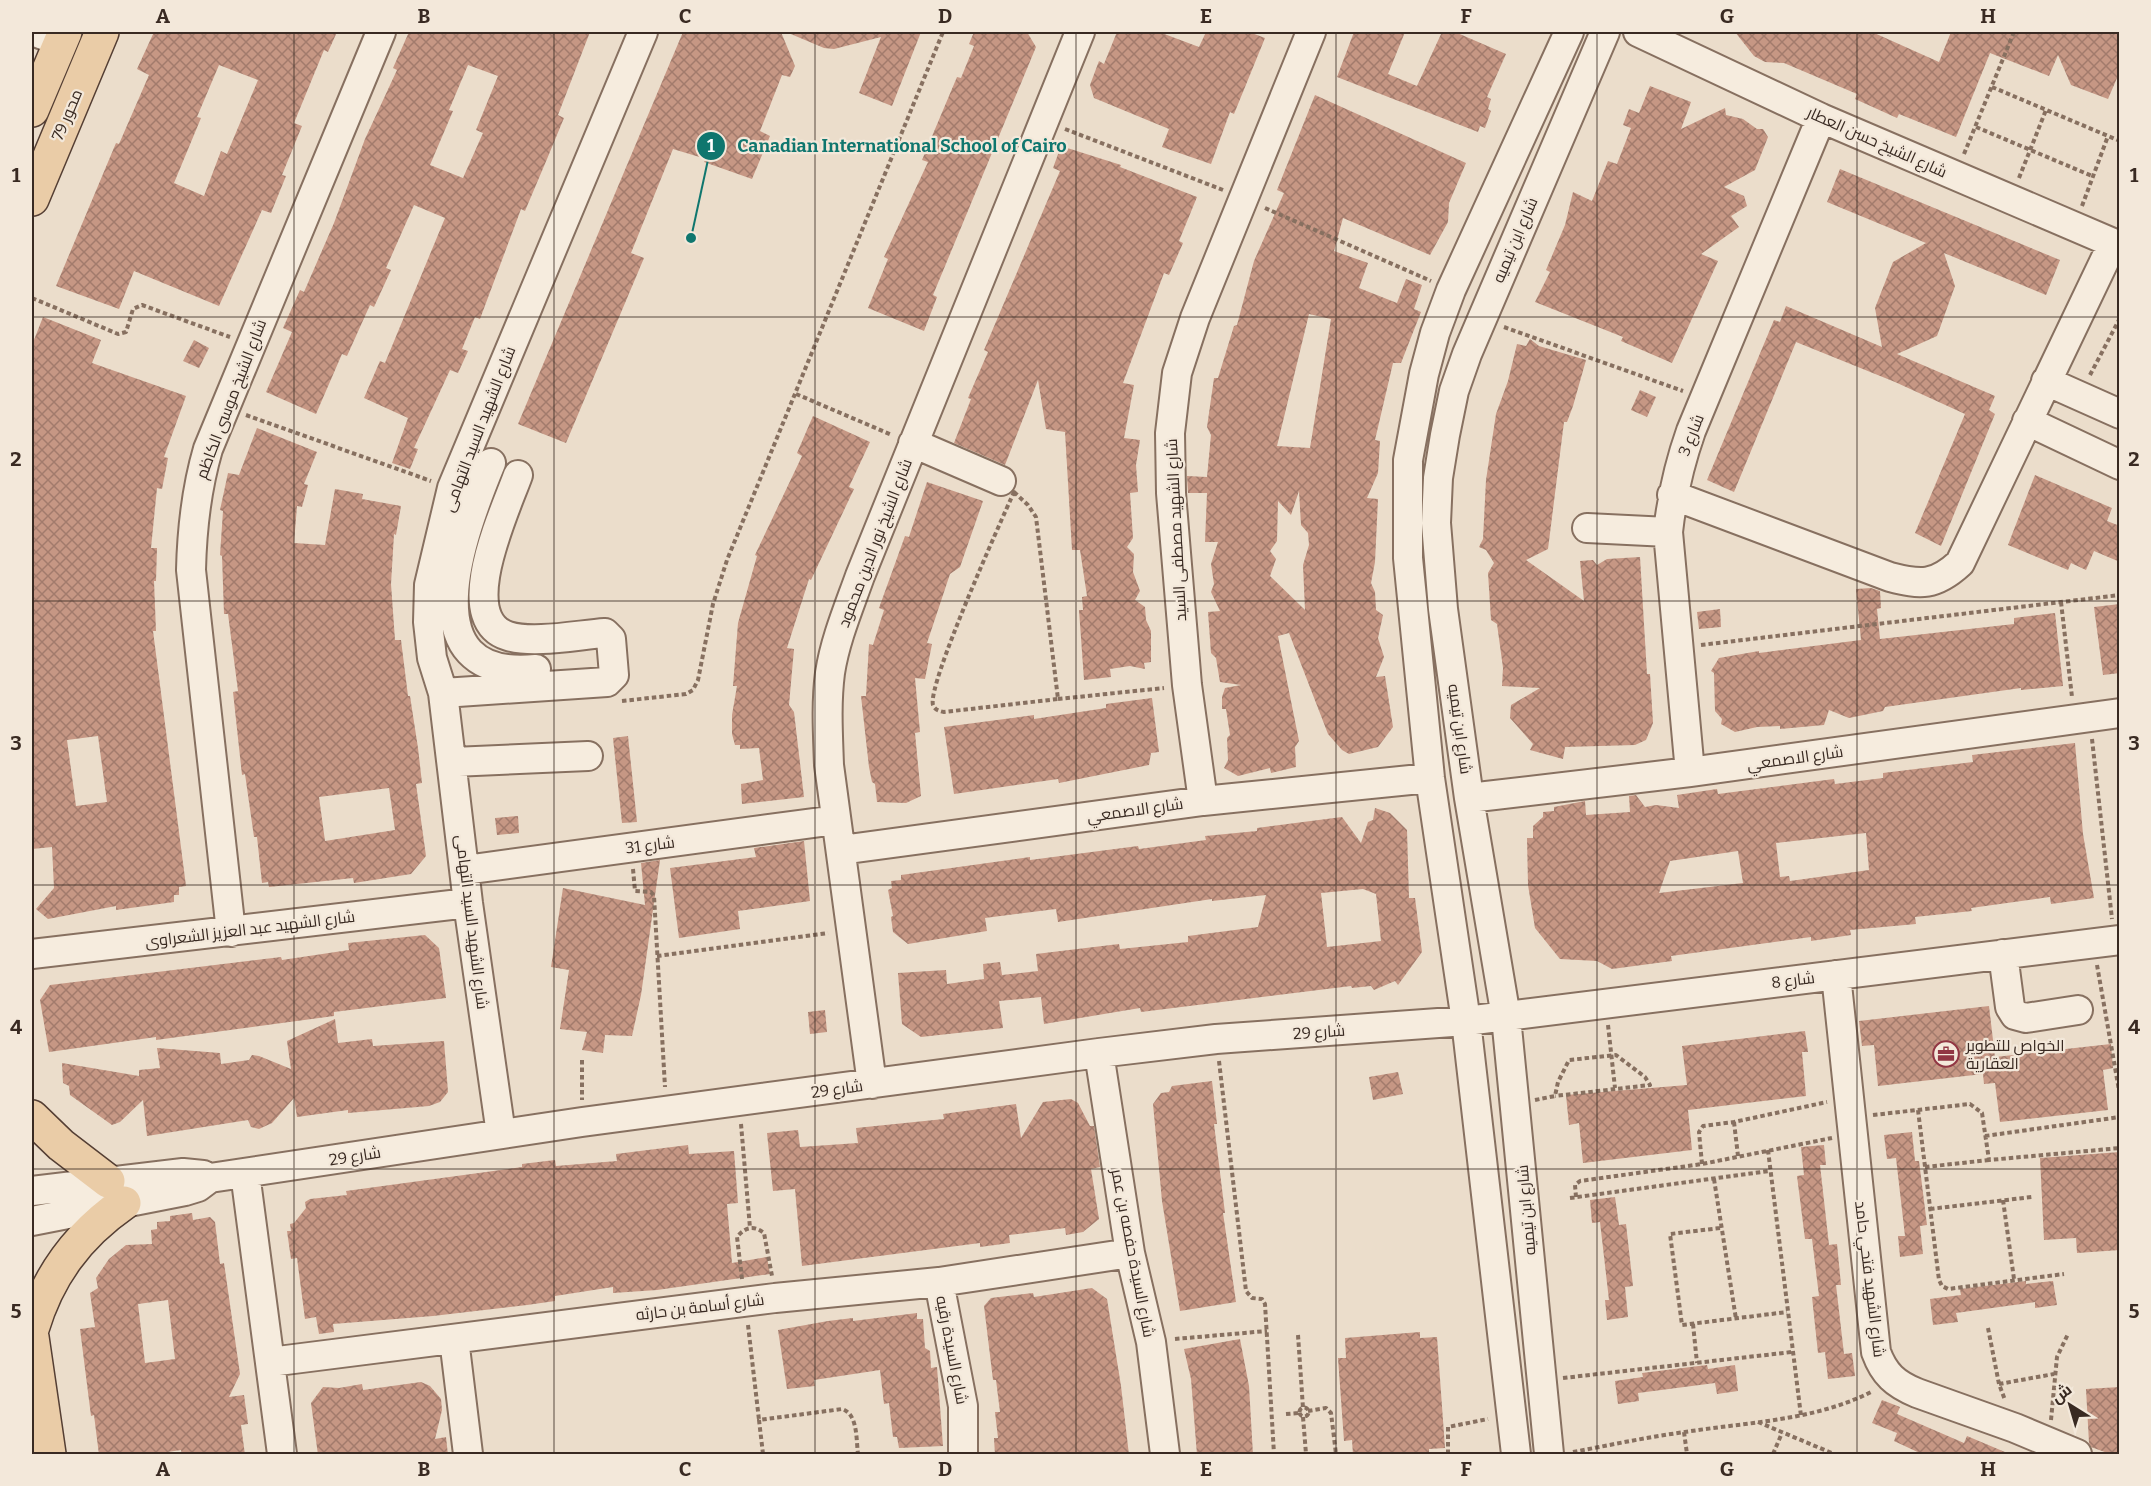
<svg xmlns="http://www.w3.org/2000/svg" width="2151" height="1486" viewBox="0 0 2151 1486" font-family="Bitter,Cairo,serif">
  <defs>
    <pattern id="building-cross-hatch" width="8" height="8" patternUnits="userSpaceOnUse" patternTransform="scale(1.5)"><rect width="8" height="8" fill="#c69784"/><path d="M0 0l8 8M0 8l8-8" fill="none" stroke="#a27b6c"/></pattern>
  </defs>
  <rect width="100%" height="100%" fill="#ebddcb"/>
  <!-- building -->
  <path fill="url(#building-cross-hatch)" fill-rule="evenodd" d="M154 32H337L328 52 324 50 294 123 302 126 282 175 286 176 271 213 262 210 219 306 134 271 119 309 56 286 116 143 119 144 149 75 137 69ZM219 65 258 80 227 154 221 151 204 196 174 183 201 118 197 117Z
    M409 32H590L558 115 564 118 547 159 525 211 521 209 480 319 475 317 462 349 468 351 458 373 450 370 414 448 418 449 410 469 392 463 408 418 364 398 380 361 385 363 445 218 414 205 386 268 391 270 374 307 370 305 347 356 342 354 316 414 266 392 292 332 283 328 300 290 304 292 334 223 365 139 397 70 393 68ZM468 65 498 76 476 130 483 133 463 178 430 165 453 111 449 110Z
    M683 32H781L795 66 790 77 782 75 760 131 770 136 752 179 704 162 706 159 673 149 631 253 644 258 566 443 518 424Z
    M786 32H921L892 106 859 93 881 37 834 49 824 48Z
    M974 32H1027L1036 47 933 295 937 297 924 331 868 308 888 259 884 257 928 162 922 160 957 77 961 78 974 46 969 44Z
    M1117 32H1159L1199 47 1206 32H1249L1265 38 1234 114 1230 112 1211 164 1162 147 1169 129 1094 98 1090 85 1099 61 1104 64Z
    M1354 32H1405L1388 74 1417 86 1442 32H1455L1506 54 1487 97 1491 99 1488 109 1491 111 1485 128 1480 126 1478 132 1337 77Z
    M1735 32H1872L1939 62 1951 32H2120V71L2108 99 2071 85 2058 55 2049 76 1990 53 1956 137 1899 114 1897 118 1855 99 1857 94 1784 63 1765 62 1754 56Z
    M1650 86 1691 102 1681 129 1725 108 1726 115 1743 119 1757 129H1763L1768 137 1755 170 1724 187 1744 196 1747 206 1731 216 1739 227 1701 254 1718 261 1672 363 1621 341 1623 337 1535 302 1550 272 1546 270 1565 225 1573 192 1592 201 1608 161 1617 164 1631 128 1623 125 1629 109 1639 113Z
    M1315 95 1466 163 1449 203 1448 222 1430 255 1343 218 1334 251 1368 263 1359 288 1397 303 1406 279 1422 285 1414 309 1421 312 1401 363H1393L1375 440 1380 441 1378 473 1367 498 1378 499 1375 562 1371 583 1375 592 1376 610 1383 615 1378 638 1384 657 1376 677 1385 676 1393 727 1378 747 1349 754 1342 750 1328 734 1289 633 1278 636 1299 741 1295 747 1296 767 1271 773 1270 768 1238 776 1224 768 1228 760 1227 738 1230 735 1226 709H1222V697L1225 688 1241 685 1220 682 1216 658 1211 653 1208 612 1220 611 1211 592 1214 584 1211 564 1218 542H1205L1207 493H1188L1187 476 1207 477 1211 435 1207 427 1214 378H1218L1234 326 1237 325 1254 261 1284 193 1277 190ZM1309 314 1331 319 1310 448 1277 446ZM1299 491 1301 525 1308 533 1309 545 1303 565 1305 610 1270 576 1276 559 1270 551 1277 541 1278 501 1291 515Z
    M1061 146 1121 165 1120 167 1197 197 1179 241 1183 243 1169 275 1164 273 1123 383 1134 385 1124 438 1140 440 1136 465 1138 492 1130 493 1133 538 1127 547 1134 554 1133 572 1140 591 1135 600 1145 607 1146 620 1151 631V662L1144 663 1145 669 1130 666 1110 669 1111 677 1084 680 1079 610H1083L1082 597 1087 596 1080 550H1072L1065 432 1046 429 1038 380 1005 465 954 443 971 399 968 398 988 352 984 350 1060 171 1053 168Z
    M1840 169 2060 260 2046 295 1944 253 1955 286 1937 336 1897 354 1995 396 1989 410 1995 414 1941 546 1915 533 1965 414 1895 382 1796 342 1734 492 1707 480 1774 320 1780 322 1786 306 1882 347 1875 308 1893 262 1926 243 1827 202Z
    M43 317 101 340 92 363 186 396 164 457 168 458 162 489 157 488 151 548H157L156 581H154L156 631H153L186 886 179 887V895H174V902L116 910V906L48 919 36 909 54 888 52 847 32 849V345ZM98 736 107 802 76 806 67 740Z
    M1530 339 1539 346 1586 360 1573 406 1567 422H1564L1548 549 1526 560 1584 601 1580 561 1593 560 1597 565 1607 559 1640 557 1647 674H1650L1653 723 1646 740 1635 745 1565 747 1563 759 1530 750 1533 744 1510 718 1511 705 1540 688 1502 686 1503 668 1497 624 1491 620 1488 573 1494 563 1486 550 1479 547 1483 539 1486 480 1496 414 1508 381 1517 344 1526 346Z
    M194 340 209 348 199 368 183 361Z
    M1640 390 1656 397 1647 417 1631 410Z
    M813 416 870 442 849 487 854 489 811 580 809 579 787 648 794 649 789 705 794 712 804 797 742 804 741 784 763 780 759 748 740 749V745H735L732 734V715L737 686H733L738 623 757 556 755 555 802 456 797 453Z
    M257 428 317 452 304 484 308 485 302 507 297 506 294 543 325 545 335 489 363 494 362 499 401 506 396 535 394 534 391 584 395 640H401L408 696H410L418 748 422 783 416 784 426 856 411 874 354 883 353 878 269 887 268 882 262 883 257 837H254L245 774 242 775 233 692 238 691 228 614H224L222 556 220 555 223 511 220 510 228 473 239 475ZM389 788 395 830 325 841 319 797Z
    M2035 475 2112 508 2107 521 2120 526V562L2094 551 2086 570 2071 563 2068 570 2008 545Z
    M927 482 983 501 960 567 950 574 927 643 932 644 925 679 915 678 920 732 915 733 921 796 906 803 877 802 875 784 872 782 869 767 861 696H866L869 644 873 645 884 610 879 608 905 536 909 537Z
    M1871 588 1880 591 1881 608 1877 609 1880 639 2014 624V618L2055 613 2063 686 2021 690V688L1885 707 1883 711 1849 718 1829 710 1824 725 1780 729V726L1757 727 1735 732 1721 724 1722 719 1715 711 1714 673 1711 671 1719 658 1759 651V653L1861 640 1856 589Z
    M2120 604V673L2103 675 2094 607Z
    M1720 609 1721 627 1699 629 1697 612Z
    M1152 698 1159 752 1151 753 1149 765 1059 783 1058 779 954 794 944 727 1034 715V719L1106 708V704Z
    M628 736 637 822 622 823 613 738Z
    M2075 743 2083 834 2094 898 2051 904 2050 897 1971 908 1972 911 1915 917 1916 924 1850 930 1851 935 1811 941V937L1671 956 1672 961 1612 969 1597 961 1560 959 1535 928 1528 885 1527 838H1533V826L1543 817V812L1554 811V807L1585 801 1586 815 1630 812 1629 796 1636 795 1645 807 1656 805 1679 808 1677 795 1717 789 1718 794 1834 779 1835 784 1883 778V773L1973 762 1972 755ZM1866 833 1869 870 1790 881 1789 876 1780 877 1776 843ZM1738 851 1743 883 1659 893 1670 861Z
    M1375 808 1390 813 1407 830 1409 898H1415L1422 952 1398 985 1395 981 1374 990 1371 986 1352 988 1351 986 1141 1012 1140 1008 1044 1024 1041 997 999 1001 1003 1028 921 1037 902 1024 898 973 946 970 947 984 984 979 983 964 1000 962 1002 975 1038 971 1036 954 1119 944 1120 949 1188 942V936L1258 927 1266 895 1212 901V899L1058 922 1056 909 985 918 987 931 908 944 893 932 891 917 893 916 888 890 892 888 891 881 901 880V875L1030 857V860L1138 846 1139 849 1206 840 1205 836 1257 831V828L1342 817 1361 843 1368 822 1373 820ZM1363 889 1376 894 1381 941 1327 947 1321 893Z
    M518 816 519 833 497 835 495 818Z
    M804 841 810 901 738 911 740 929 679 938 670 868 756 857 754 848Z
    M660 860 641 995 632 1036 605 1035 603 1053 582 1050 587 1032 560 1029 569 970 551 967 563 888 645 905 641 863Z
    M425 935 439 948 446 998 334 1012V1016L156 1040V1037L49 1052 40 1000 50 985 281 957 282 960 349 950 348 943Z
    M1989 1006 1995 1057 2111 1044 2113 1068 2103 1070 2108 1110 2000 1122 1995 1083 1984 1084 1983 1074 1878 1086 1874 1045 1862 1046 1859 1021Z
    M825 1010 827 1032 810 1034 808 1012Z
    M335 1019 338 1043 372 1039 373 1046 444 1041 448 1092 440 1102 429 1106 348 1113V1110L297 1117 294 1098 272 1123 259 1129 251 1127 248 1120 147 1136 143 1100 120 1122 112 1125 70 1095 69 1086 63 1083 62 1063 139 1076V1070L160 1068 157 1048 220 1053 221 1064 249 1060 252 1055 259 1056 291 1069 287 1041Z
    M1805 1031 1808 1052H1802L1806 1096 1688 1110 1692 1150 1583 1163 1579 1123 1569 1125 1566 1095 1687 1085 1682 1046Z
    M1398 1072 1403 1094 1373 1100 1369 1077Z
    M1212 1081 1217 1124H1214L1225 1213H1223L1236 1302 1180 1311 1162 1201 1153 1104 1161 1093 1169 1092 1172 1086Z
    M1071 1099 1078 1103 1090 1126H1094L1100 1167 1091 1169 1099 1219 1083 1232 1066 1235 1065 1228 1009 1235 1010 1243 980 1247V1243L802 1266 795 1189 773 1191 767 1133 798 1130 800 1147 858 1143 856 1128 944 1119 943 1114 1016 1104 1021 1138 1043 1102Z
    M1912 1132 1915 1161H1919L1927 1225 1920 1226 1923 1254 1900 1257 1898 1236H1905L1896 1158 1887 1159 1884 1135Z
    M688 1145 689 1154 734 1151 738 1203 727 1204 732 1263 767 1257 770 1274 657 1290 613 1293V1287L555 1296V1301L527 1305 433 1316 333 1324 334 1332 319 1334 316 1317 305 1319 297 1258 291 1259 287 1231H291L290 1224 294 1223 306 1208 305 1202 310 1199 347 1195 346 1191 522 1167V1164L555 1160 556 1166 617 1161 616 1154Z
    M1824 1145 1826 1165H1820L1829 1245 1837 1244 1841 1285H1836L1844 1354 1852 1353 1855 1376 1828 1379 1825 1352 1818 1353 1812 1297 1819 1296 1812 1239H1805L1797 1176 1804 1175 1801 1147Z
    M2120 1152V1250L2077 1253 2076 1238 2044 1240 2040 1158Z
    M1615 1197 1619 1225 1626 1224 1633 1286 1625 1287 1628 1317 1607 1320 1605 1300H1609L1600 1222 1592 1223 1590 1200Z
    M192 1213 193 1220 210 1217 215 1222 220 1264 224 1263 240 1374 229 1397 244 1395 248 1424 241 1425 245 1455H182L181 1450 148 1455H99L94 1415 91 1416 80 1329 95 1327 90 1293 98 1288 96 1278 109 1259 126 1245 152 1244 151 1230 157 1229V1222L170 1221V1216ZM168 1300 175 1359 145 1363 138 1304Z
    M2026 1281V1284L2053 1281 2057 1305 2035 1308V1302L1956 1313 1958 1322 1933 1325 1930 1299 1961 1295 1960 1289Z
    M1092 1288 1107 1299 1121 1386 1129 1455H995L994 1438H998L995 1412H1000L996 1380H993L984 1306 991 1298 1033 1293 1034 1297Z
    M917 1313V1319H923L925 1348 930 1351 931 1368 937 1367 943 1446 899 1448 897 1437H893L889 1403 884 1404 880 1370 814 1380 815 1386 787 1389 778 1330 828 1321 853 1318V1321Z
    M1420 1332V1338L1437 1337 1445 1448 1429 1449V1455H1353L1352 1440 1344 1441 1338 1358H1346L1345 1338Z
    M1240 1339 1249 1386 1253 1455H1197L1191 1379 1184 1349Z
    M1707 1365 1708 1369 1735 1365 1738 1391 1717 1394 1715 1383 1638 1393 1639 1401 1618 1404 1615 1381 1643 1377 1642 1373Z
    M421 1382 430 1386 441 1399 442 1410 435 1439 446 1437 448 1455H318L311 1403 323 1387 339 1388 362 1384 363 1390Z
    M2120 1387V1455H2113L2091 1447 2089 1443 2086 1389Z
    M1882 1400 1900 1407 1897 1414 1964 1443 1967 1436 2012 1455H1924L1894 1441 1897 1433 1872 1423Z"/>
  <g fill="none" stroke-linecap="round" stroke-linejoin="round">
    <!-- minor casing -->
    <g stroke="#877060" stroke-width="32">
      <path id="minor" d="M35 32 61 42
        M1638 32 1821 118 2120 246
        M2046 381 2120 414
        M2027 421 2120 465
        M913 443 1001 481
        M491 463C463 531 405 682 536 669
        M1672 495 1890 577C1921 585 1935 586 1960 563L2113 243
        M1587 528 1668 532
        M443 693 607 682 614 675 611 639 605 633C577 635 533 644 508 636 453 619 506 509 518 475
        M453 762 588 756
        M1690 772 1668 532C1672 496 1679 465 1691 431L1821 118
        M1469 798 1690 772 2120 713
        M1203 801 1187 685 1171 493 1170 433 1177 373 1195 318 1311 32
        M841 850 1203 801 1430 778
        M465 870 836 820
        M231 932 191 570C192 528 196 490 208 449L381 32
        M32 954 468 903
        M2003 954 2010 1007 2015 1015 2026 1018 2078 1010
        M1836 975 1876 1352C1884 1374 1895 1384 1917 1393L2015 1428 2077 1454
        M1099 1053 1130 1253 1151 1342 1165 1454
        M872 1084 829 765C828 735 826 704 830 673 835 640 849 607 860 576L1080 32
        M501 1134 468 903 443 693 432 658 428 622 429 585 452 488 643 32
        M245 1173 282 1454
        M32 1191 183 1173 203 1175
        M32 1221 185 1191 198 1187 210 1178 582 1122 1099 1053 1216 1039 1466 1021 2120 940
        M939 1282 963 1406V1454
        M454 1339 468 1454
        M270 1362 775 1298 939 1282 1130 1253
        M1516 1454 1466 1021 1430 778 1408 558V460L1424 374 1435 333 1451 290 1569 32
        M1549 1454 1506 1017 1469 798 1443 609 1436 523 1438 478 1445 435 1454 391 1467 354 1605 32"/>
    </g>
    <!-- major casing -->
    <g stroke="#553f34" stroke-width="36">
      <path id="major" d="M32 110 65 32
        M32 199 102 32
        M32 1117 61 1145 108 1181
        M32 1329C48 1275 78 1235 124 1203
        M32 1337 49 1454"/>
    </g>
    <!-- path -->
    <path stroke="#877060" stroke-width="4" stroke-dasharray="4.5 3" stroke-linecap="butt" d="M1992 87 2120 141
      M1976 127 2092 176
      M1065 129 1223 190
      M1964 154 2014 32
      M2019 178 2046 110
      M2082 206 2108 136
      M1265 208 1431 281
      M32 298 118 334 126 332 133 309 142 305 230 337
      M1504 327 1683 391
      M2090 375 2120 318
      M796 394 892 435
      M246 415 431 481
      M1014 492 1028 505 1036 517 1058 699 944 712C939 711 935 710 933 705 927 685 1001 521 1014 492Z
      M2061 602 2072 697
      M1701 645 2120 595
      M1058 699 1164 688
      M622 701 686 694 693 690 698 680 713 604 727 560 943 32
      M2092 739 2112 919
      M633 869 635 891 651 892 654 896 665 1087
      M657 956 828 933
      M2097 965 2120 1096
      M1608 1025 1615 1088
      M582 1060V1100
      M1219 1061 1246 1291 1252 1298 1262 1299 1265 1304 1274 1454
      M1535 1100 1555 1096 1558 1082 1569 1060 1616 1055 1645 1077 1650 1085 1555 1096
      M1918 1110 1939 1280 1942 1286 1948 1289 2064 1274
      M1873 1115 1970 1104 1982 1113 1989 1160 2120 1148
      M1734 1122 1738 1156
      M741 1124 750 1228
      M1985 1136 2120 1117
      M1768 1150 1801 1416
      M1702 1164 1699 1132 1703 1126 1734 1122 1827 1102
      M1925 1167 1989 1160
      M1714 1179 1736 1319
      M1576 1197 1575 1185 1580 1181 1702 1164 1832 1138
      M1570 1198 1769 1171
      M2003 1200 2014 1279
      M1930 1209 2032 1197
      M1720 1228 1670 1234 1682 1325 1787 1312
      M742 1279 737 1237C745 1227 754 1225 764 1233L772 1276
      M1693 1324 1697 1363
      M748 1325 759 1420
      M1988 1328 1999 1384 2005 1400
      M1298 1335 1303 1408
      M1175 1339 1267 1331
      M1563 1378 1792 1352
      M1999 1384 2054 1374
      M1299.5 1412a4.5 4.5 0 1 1 9 0a4.5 4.5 0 1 1-9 0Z
      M1308 1411 1326 1408 1331 1413 1336 1454
      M1286 1414 1299 1413
      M1303 1417 1306 1454
      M2051 1420 2057 1357 2068 1334
      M1758 1422 1834 1454
      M1684 1432 1687 1454
      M1573 1452C1610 1445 1648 1437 1685 1432 1748 1422 1815 1421 1873 1391
      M763 1454 759 1420 842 1409C858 1414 856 1439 858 1454
      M1448 1454V1427L1488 1419
      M1773 1454 1782 1433"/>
    <!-- minor -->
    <use href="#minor" stroke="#f6ecde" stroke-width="28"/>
    <!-- major -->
    <use href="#major" stroke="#eacca7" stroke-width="33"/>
  </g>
  <!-- grid -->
  <path fill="none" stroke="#392a22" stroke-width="1.5" stroke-opacity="0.55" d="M294 32V1454M554 32V1454M815 32V1454M1076 32V1454M1336 32V1454M1597 32V1454M1857 32V1454M32 317H2120M32 601H2120M32 885H2120M32 1169H2120"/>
  <!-- icons -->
  <defs>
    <g id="office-ring" transform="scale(1.35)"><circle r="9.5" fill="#f3e8da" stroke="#913643" stroke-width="1.5"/><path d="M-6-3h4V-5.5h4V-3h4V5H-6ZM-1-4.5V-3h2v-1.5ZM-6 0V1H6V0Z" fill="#913643"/></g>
  </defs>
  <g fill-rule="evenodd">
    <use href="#office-ring" x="1946" y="1054"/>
  </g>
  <g text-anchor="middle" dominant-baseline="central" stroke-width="4.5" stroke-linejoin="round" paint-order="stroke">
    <!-- street labels -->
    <g font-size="16" fill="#392a22" stroke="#f3e8da">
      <text transform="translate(67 115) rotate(-67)">محور 79</text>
      <text transform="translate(1877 142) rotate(24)">شارع الشيخ حسن العطار</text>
      <text transform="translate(1515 240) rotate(-67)">شارع ابن تيميه</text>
      <text transform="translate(231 399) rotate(-69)">شارع الشيخ موسى الكاظم</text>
      <text transform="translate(479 429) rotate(-69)">شارع الشهيد السيد التهامى</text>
      <text transform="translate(1691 435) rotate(-68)">شارع 3</text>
      <text transform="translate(1176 530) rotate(-93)">شارع الشهيد مصطفى السيد</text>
      <text transform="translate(875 543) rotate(-69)">شارع الشيخ نور الدين محمود</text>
      <text transform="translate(1460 729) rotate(82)">شارع ابن تيميه</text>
      <text transform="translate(1795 758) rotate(-8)">شارع الاصمعي</text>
      <text transform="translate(1135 810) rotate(-8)">شارع الاصمعي</text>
      <text transform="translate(650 845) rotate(-7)">شارع 31</text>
      <text transform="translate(472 922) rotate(83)">شارع الشهيد السيد التهامى</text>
      <text transform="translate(250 929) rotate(-7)">شارع الشهيد عبد العزيز الشعراوى</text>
      <text transform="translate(1793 980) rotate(-7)">شارع 8</text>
      <text transform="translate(1319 1032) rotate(-4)">شارع 29</text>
      <text transform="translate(837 1089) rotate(-8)">شارع 29</text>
      <text transform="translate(355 1156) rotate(-9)">شارع 29</text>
      <text transform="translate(1526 1210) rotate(-95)">شارع ابن تيميه</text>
      <text transform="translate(1133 1253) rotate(79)">شارع السيدة حفصه بن عمر</text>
      <text transform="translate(1870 1279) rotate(83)">شارع الشهيد فتحي حامد</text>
      <text transform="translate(700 1307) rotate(-7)">شارع أسامة بن حارثه</text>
      <text transform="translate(952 1350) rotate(79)">شارع السيدة رقيه</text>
    </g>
    <!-- poi labels -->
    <g font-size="16" fill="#392a22" stroke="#f3e8da" text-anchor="start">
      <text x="1966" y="1045">الخواص للتطوير<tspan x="1966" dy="18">العقارية</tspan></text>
    </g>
  </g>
  <!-- callouts -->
  <path fill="none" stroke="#0f766e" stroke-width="2" d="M691 238L711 146"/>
  <g fill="#0f766e" stroke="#f3e8da" stroke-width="2">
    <circle cx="691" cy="238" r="6"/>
    <circle cx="711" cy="146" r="15"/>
  </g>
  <g font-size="18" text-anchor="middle" font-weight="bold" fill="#fff">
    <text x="711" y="152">1</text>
  </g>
  <g font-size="18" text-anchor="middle" font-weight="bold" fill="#0f766e" stroke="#f3e8da" stroke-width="4.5" stroke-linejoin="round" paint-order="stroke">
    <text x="902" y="152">Canadian International School of Cairo</text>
  </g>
  <!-- border -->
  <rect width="2151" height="1486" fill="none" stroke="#f3e8da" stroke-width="66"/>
  <!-- north arrow -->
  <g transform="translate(2070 1405) rotate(323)" stroke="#f3e8da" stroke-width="4.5" paint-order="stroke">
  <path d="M0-4.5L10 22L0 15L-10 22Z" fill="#392a22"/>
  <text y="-9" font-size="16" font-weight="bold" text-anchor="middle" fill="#392a22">ش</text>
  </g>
  <rect x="33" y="33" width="2085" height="1420" fill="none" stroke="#392a22" stroke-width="2"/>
  <g font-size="20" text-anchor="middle" font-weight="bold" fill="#392a22">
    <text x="163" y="23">A</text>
    <text x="424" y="23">B</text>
    <text x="685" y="23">C</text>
    <text x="945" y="23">D</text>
    <text x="1206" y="23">E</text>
    <text x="1466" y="23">F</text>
    <text x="1727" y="23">G</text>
    <text x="1988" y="23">H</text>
    <text x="16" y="182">1</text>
    <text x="2134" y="182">1</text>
    <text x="16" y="466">2</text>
    <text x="2134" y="466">2</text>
    <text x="16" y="750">3</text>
    <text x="2134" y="750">3</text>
    <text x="16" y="1034">4</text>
    <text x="2134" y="1034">4</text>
    <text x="16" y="1318">5</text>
    <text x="2134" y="1318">5</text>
    <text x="163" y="1476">A</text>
    <text x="424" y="1476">B</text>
    <text x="685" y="1476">C</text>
    <text x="945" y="1476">D</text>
    <text x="1206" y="1476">E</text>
    <text x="1466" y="1476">F</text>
    <text x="1727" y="1476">G</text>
    <text x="1988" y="1476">H</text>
  </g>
</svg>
